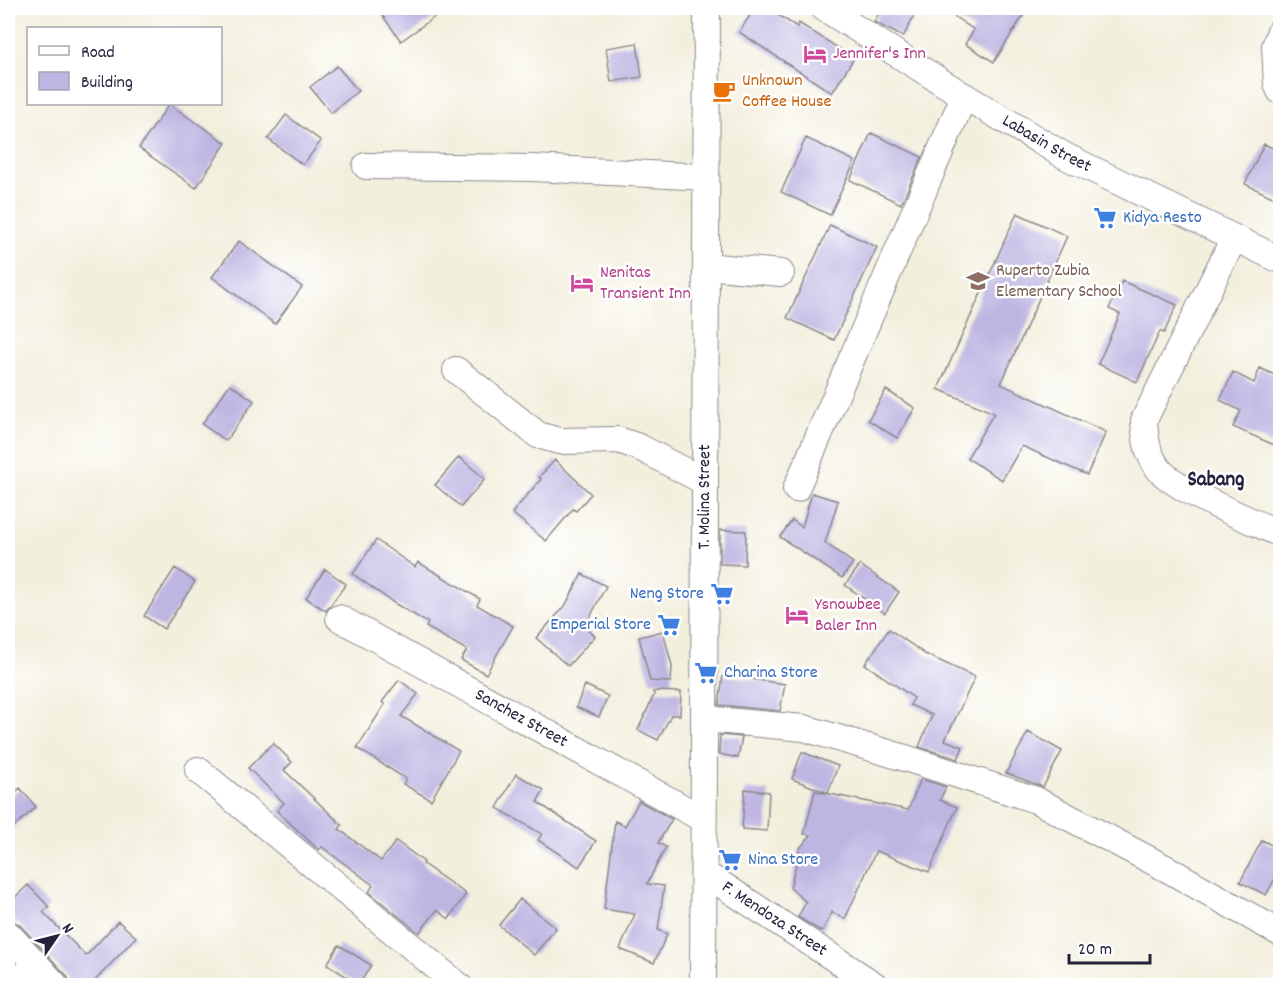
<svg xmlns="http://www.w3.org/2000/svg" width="1288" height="993" viewBox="0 0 1288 993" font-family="Dekko,sans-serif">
  <rect width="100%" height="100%" fill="#fff"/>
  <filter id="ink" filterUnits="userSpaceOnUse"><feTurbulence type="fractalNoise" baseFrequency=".0167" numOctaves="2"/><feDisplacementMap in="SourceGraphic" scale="12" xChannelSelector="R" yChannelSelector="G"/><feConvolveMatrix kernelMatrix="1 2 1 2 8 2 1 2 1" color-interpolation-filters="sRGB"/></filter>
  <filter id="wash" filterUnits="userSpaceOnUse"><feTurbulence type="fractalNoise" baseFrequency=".008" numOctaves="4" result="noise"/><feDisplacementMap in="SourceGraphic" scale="24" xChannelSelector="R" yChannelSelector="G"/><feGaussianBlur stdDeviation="1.35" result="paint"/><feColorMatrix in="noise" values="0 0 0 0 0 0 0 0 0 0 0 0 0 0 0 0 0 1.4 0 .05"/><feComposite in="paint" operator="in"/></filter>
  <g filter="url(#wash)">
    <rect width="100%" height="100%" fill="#f3efdd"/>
    <g id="blocks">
      <!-- building -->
      <path fill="#bdb5e2" d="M377 8H447L401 41Z
        M755 8H767L797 27 799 23 854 58 832 93 739 32Z
        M882 8H918L903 37 874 22Z
        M942 8H1028L994 62 965 44 974 30Z
        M637 43 642 77 611 82 606 48Z
        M337 66 358 91 331 113 310 87Z
        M169 104 226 143 196 188 139 148Z
        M286 115 321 141 303 165 268 139Z
        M871 133 922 157 901 204 850 180Z
        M806 138 855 161 830 215 781 192Z
        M1264 144 1281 152V201L1245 184Z
        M1017 213 1067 236 1001 384 1106 432 1087 475 1022 446 1002 480 967 458 994 413 938 389Z
        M830 225 877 247 834 340 787 318Z
        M239 241 302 287 275 324 212 277Z
        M1122 281 1177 305 1164 333 1160 331 1137 382 1098 364 1120 314 1109 309Z
        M1260 368 1281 378V448L1233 427 1241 411 1220 400 1233 372 1254 383Z
        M230 384 254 401 226 441 202 424Z
        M886 390 915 408 897 438 868 420Z
        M459 457 485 479 461 507 435 485Z
        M555 460 591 494 576 511 573 509 546 541 512 513 541 479 539 477Z
        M812 493 838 501 825 543 853 563 842 578 780 537 792 520 802 527Z
        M720 530 746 531 745 565 720 564Z
        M376 540 415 567 418 562 480 599 477 605 513 626 486 674 461 660 467 650 426 627 428 623 394 603 353 574Z
        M860 565 899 592 885 613 845 585Z
        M175 568 195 582 164 629 144 616Z
        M325 569 346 584 326 611 306 598Z
        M582 574 606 586 585 627 595 636 568 666 536 638 565 606Z
        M889 629 925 654 975 677 945 740 963 747 958 759 919 747 932 715 910 705 914 698 865 664Z
        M663 631 672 666 671 682 650 681 639 637Z
        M723 675 785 684 780 711 719 705Z
        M399 680 418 694 401 716 459 751 431 800 403 784 406 779 357 748 385 704 382 702Z
        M585 685 608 696 599 717 576 707Z
        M657 691 681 692 680 715H671L658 740 638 730 654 695 653 692Z
        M1028 732 1062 751 1043 787 1006 773Z
        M720 735 742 737 738 758 719 754Z
        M273 743 292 762 284 770 342 825 339 829 381 861 396 841 424 862 423 864 466 894 449 919 437 910 419 933 369 892 373 885 322 847 319 850 277 811 284 803 248 768Z
        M802 752 838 766 828 793 792 779Z
        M516 774 544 790 537 802 596 841 579 867 538 840 542 834 497 808Z
        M921 779 946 787 940 800 957 807 929 872 876 851 845 919 832 912 822 932 798 917 806 902 790 888 800 848 811 835 804 834 815 791 908 810Z
        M20 788 36 807 8 832V799Z
        M745 789 769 792 767 831 742 829Z
        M639 801 672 819 658 843 666 847 647 884 664 886 658 930 667 934 654 963 620 949 635 914 604 909 615 821 625 826Z
        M1262 840 1281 850V868L1266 895 1240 882Z
        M28 885 49 907 43 912 86 956 118 921 136 937 90 986H71L67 976 19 924 8 919V904Z
        M520 899 556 928 534 955 499 925Z
        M339 945 371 965 359 985 327 964Z"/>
    </g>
  </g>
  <g filter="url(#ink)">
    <use href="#blocks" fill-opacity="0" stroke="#8a888c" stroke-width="1.5"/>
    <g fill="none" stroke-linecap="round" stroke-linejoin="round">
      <!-- minor casing -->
      <g stroke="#8a888c" stroke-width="28">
        <g id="minor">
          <path id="s1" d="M824 8 964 96 1065 156 1280 260"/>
          <path d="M1280 31 1275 46 1277 84 1280 91"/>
          <path d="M366 166 533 168 706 177"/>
          <path d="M1234 238 1144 420C1145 438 1147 453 1158 468 1174 490 1253 521 1280 534"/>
          <path d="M706 266 781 273"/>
          <path d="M456 370 538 435 559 441 618 440 639 447 705 482"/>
          <path d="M796 489 964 96"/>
          <path id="s2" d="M339 618 703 819"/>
          <path d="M704 719 804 728 905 758 1036 800 1169 870 1280 933"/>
          <path d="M198 770 459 986"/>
          <path id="s3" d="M704 873 876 986"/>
          <path d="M8 934 36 964"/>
          <path d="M14 986 36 964 56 986"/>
          <path id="s4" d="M703 986 707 8"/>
        </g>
      </g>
      <!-- minor -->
      <use href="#minor" stroke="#fff" stroke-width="26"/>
    </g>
  </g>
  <!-- icons -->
  <defs>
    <g id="hotel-bare" transform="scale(1.8)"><path d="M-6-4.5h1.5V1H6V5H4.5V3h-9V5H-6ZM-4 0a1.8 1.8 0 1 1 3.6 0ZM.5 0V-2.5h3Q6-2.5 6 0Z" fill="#d1479c" stroke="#fff" stroke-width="2.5" paint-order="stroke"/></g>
    <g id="cafe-bare" transform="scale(1.8)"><path d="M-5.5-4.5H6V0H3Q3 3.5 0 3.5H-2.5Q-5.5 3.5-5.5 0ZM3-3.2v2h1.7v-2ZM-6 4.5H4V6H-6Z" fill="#e8710a" stroke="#fff" stroke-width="2.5" paint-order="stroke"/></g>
    <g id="supermarket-bare" transform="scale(1.8)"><path d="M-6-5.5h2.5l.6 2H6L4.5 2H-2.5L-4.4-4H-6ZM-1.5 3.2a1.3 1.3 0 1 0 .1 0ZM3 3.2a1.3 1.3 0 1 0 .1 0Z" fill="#3f7fe0" stroke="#fff" stroke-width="2.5" paint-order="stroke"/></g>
    <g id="school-bare" transform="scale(1.8)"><path d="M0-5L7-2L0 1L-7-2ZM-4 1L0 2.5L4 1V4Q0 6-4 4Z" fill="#8d6e63" stroke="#fff" stroke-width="2.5" paint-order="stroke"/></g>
  </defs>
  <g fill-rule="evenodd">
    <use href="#hotel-bare" x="815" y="54"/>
    <use href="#cafe-bare" x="724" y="91"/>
    <use href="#supermarket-bare" x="1105" y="218"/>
    <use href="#school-bare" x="978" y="281"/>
    <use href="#hotel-bare" x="582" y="283"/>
    <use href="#supermarket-bare" x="722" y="594"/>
    <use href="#hotel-bare" x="797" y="615"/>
    <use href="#supermarket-bare" x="669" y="625"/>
    <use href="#supermarket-bare" x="706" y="673"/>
    <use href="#supermarket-bare" x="730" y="860"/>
  </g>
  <g text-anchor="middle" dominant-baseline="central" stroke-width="5" stroke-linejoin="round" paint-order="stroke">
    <!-- hotel labels -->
    <g font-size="18" fill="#b23c85" stroke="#fff" text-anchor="start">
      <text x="833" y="54">Jennifer's Inn</text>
      <text x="600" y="273">Nenitas<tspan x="600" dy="21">Transient Inn</tspan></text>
      <text x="815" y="605">Ysnowbee<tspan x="815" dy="21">Baler Inn</tspan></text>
    </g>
    <!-- food labels -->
    <g font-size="18" fill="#c56008" stroke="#fff" text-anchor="start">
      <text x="742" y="81">Unknown<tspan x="742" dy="21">Coffee House</tspan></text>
    </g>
    <!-- street labels -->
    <g font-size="18" fill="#22223b" stroke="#fff">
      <text stroke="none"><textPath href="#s1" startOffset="261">Labasin Street</textPath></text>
      <text stroke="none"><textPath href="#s4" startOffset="489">T. Molina Street</textPath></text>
      <text stroke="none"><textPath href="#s2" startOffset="208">Sanchez Street</textPath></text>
      <text stroke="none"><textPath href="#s3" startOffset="84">F. Mendoza Street</textPath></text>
    </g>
    <!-- shop labels -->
    <g font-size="18" fill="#366cbe" stroke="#fff" text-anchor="start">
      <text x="1123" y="218">Kidya Resto</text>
      <text x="704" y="594" text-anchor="end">Neng Store</text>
      <text x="651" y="625" text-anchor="end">Emperial Store</text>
      <text x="724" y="673">Charina Store</text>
      <text x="748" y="860">Nina Store</text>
    </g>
    <!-- education labels -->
    <g font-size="18" fill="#785e54" stroke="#fff" text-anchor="start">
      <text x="996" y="271">Ruperto Zubia<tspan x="996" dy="21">Elementary School</tspan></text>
    </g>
    <!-- quarter labels -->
    <g font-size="21" font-weight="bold" fill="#22223b" stroke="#fff">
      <text x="1216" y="481">Sabang</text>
    </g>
  </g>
  <!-- margin -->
  <rect width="1288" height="993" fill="none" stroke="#fff" stroke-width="30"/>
  <!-- legend -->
  <rect x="27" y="27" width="195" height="78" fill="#ffffff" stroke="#a7a7b1" stroke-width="1.5"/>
  <rect x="39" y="46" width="30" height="9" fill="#ffffff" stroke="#a7a7b1" stroke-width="1.5"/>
  <text x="81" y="57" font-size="18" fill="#22223b">Road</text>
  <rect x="39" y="72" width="30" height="18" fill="#bdb5e2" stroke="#a7a7b1" stroke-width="1.5"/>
  <text x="81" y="87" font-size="18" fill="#22223b">Building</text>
  <!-- north arrow -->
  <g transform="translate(57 936) rotate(55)" stroke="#ffffff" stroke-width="4.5" paint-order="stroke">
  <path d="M0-4.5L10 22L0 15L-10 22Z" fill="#22223b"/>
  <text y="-9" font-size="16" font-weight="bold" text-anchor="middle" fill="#22223b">N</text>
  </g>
  <!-- scale -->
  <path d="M1069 954v9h81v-9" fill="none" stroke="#22223b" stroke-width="3"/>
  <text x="1078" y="954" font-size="18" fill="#22223b" stroke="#ffffff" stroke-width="4.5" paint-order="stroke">20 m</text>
</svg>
